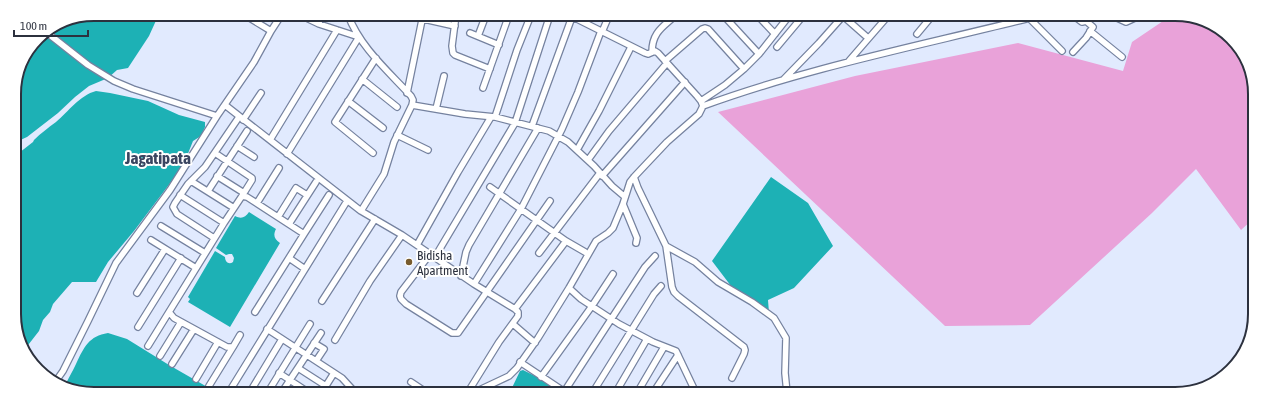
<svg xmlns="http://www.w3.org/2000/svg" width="1269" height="408" viewBox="0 0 1269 408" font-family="'Asap Condensed',sans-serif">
  <rect width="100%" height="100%" fill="#e1eafe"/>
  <!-- green -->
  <path fill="#e9a2d9" d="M1169 17H1196L1235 41 1253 79V219L1241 230 1196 169 1152 213 1030 325 945 326 718 112 855 76 1018 43 1123 71 1132 42Z"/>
  <!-- water -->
  <path fill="#1db1b5" d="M94 14H159L149 36 128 68 117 70 108 78 89 86 75 97 58 113 27 137 14 143V89L20 63 38 37 64 20Z
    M96 91 110 93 148 101 179 115 205 122V127L201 136 193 141 185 161 177 174 134 231 108 262 96 282H72L53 304 50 312 43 320 39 331 25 349 16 329 15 156 33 142 34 140C41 133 48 128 56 122 68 112 80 95 96 91Z
    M771 177 808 203 833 246 794 288 768 300 769 313H767L731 286 712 261Z
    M249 212 276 229C273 235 274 239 280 243L230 327 188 302 190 299 188 297 215 251 225 257C225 262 229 265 233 262L234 258 232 254H229L226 255 216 248 235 216C241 219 245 218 249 212Z
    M108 333 127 339 169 365 216 392 73 391 65 386C68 378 73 371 76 364 84 347 89 336 108 333Z
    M523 370 545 381 562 392H510L520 371Z"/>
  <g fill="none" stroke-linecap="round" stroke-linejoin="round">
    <!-- minor casing -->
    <g stroke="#75829f" stroke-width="8">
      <path id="minor" d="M243 14 271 31
        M348 15C360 47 388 71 411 96L413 100 412 105 394 142 384 174 361 211
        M406 15 455 26
        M456 15 452 46 453 53 455 55 490 69
        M724 16 759 54
        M758 16 775 34
        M843 16 868 38
        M1074 16 1082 22 1086 21 1090 17
        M1115 17 1126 22 1137 17
        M1029 18 1062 51
        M319 24 320 15
        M1090 31 1122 57
        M46 32 88 65 114 81 133 89 217 116
        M602 32 608 18
        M470 33 499 45
        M917 34 932 16
        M478 36 486 15
        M777 47 803 16
        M652 52C652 32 663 27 676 15
        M1073 52 1086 38 1093 27 1086 21
        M665 61 702 29 705 28 708 29 744 69
        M848 62 888 16
        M362 79 397 107
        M784 79 819 43 843 16
        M483 88 509 15
        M407 93 423 15
        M348 101 383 128
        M701 101 725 85 744 69 759 54 789 16
        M225 105 361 211 402 235 474 284 515 309 518 312V316L499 342 468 392
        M412 105 465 114 495 117 549 131 568 142 594 166 612 186 625 197
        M703 106C807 68 918 46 1026 19L1033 16
        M436 109 444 76
        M495 117 517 50 531 15
        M243 120 261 93
        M532 126 572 17
        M397 135 428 150
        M270 140 337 30
        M237 146 254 157
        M577 150 599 111 631 47
        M215 153 252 178V180L242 196
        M373 153 335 122 376 58
        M287 154 359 37 319 24 300 15
        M588 160 609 131 667 63
        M217 176 244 193
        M602 176 685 82
        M634 177 638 188 666 246 672 287 674 292 678 296 744 347 745 350 744 354 732 378
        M191 181 234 208
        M490 187 566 241 585 252
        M208 191 247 131
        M180 195 224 223
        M257 203 279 168
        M623 204 637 238 636 243
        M278 217 296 188 307 195
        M289 224 316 182
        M161 226 205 253
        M304 234 329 195
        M214 238 177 214 173 207 175 203 188 184 205 167 239 117
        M151 240 196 268
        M417 245 458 172 491 117
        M666 246 695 262 718 282 752 302 774 318 786 338 785 373 787 393
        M539 253 600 173
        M430 254 401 292 400 296 401 299 406 304 452 333H458L550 201
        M435 257 515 123 550 15
        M289 258 305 269
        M461 276 466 252 469 245 538 128
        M474 284 521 209 562 129 578 92 601 31
        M569 288 581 299 619 324 653 342 676 351 696 393
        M137 293 165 249
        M322 301 375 219
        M515 309 566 241
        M513 324 535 343
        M138 327 181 258
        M267 329 342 378 353 390V392
        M240 335 233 347H227L174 318 169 312 224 223 242 196 247 197 304 234 255 312
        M335 340 370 281 402 235
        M314 343 324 349 316 361
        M148 346 169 312
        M160 356 181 322
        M520 362 565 392
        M172 364 194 329
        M298 368 326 386
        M279 373 308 392
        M541 377 592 306 613 274
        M196 379 218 342
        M56 381 63 371 88 321 116 263 170 190 217 116 254 62 271 31 282 14
        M411 382 426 392
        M209 386 233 347
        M229 392 347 201
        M250 392 282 339
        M268 392 310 324
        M282 392 321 333
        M322 392 334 373
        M475 392 509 376 517 368 538 338 569 288 596 241 608 233 613 228 623 204 630 182 634 177 667 142 699 114 703 106 701 101 697 96 658 53 655 51 648 54 645 53 569 15
        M564 392 645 267 655 256
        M593 392 654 294 661 286
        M616 392 647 339
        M637 393 664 347
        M653 393 678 355"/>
    </g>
    <!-- minor -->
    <use href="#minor" stroke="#fff" stroke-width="5.5"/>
  </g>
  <!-- markers -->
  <circle fill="#775b2e" stroke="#fff" stroke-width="1.5" cx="409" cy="262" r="4"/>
  <g text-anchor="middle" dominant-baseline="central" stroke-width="4" stroke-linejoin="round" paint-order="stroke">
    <!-- poi labels -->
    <g font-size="13" fill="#2c313e" stroke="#fff" text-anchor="start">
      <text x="417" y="255">Bidisha<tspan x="417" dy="15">Apartment</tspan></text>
    </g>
    <!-- district labels -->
    <g font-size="17" font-weight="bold" fill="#3a4560" stroke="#fff">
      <text x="158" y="158">Jagatipata</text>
    </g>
  </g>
  <!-- crop -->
  <path d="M0 0H1269V408H0ZM94 21H1175A73 73 0 0 1 1248 94V314A73 73 0 0 1 1175 387H94A73 73 0 0 1 21 314V94A73 73 0 0 1 94 21Z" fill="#fff" fill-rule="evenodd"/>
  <path fill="none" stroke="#2c313e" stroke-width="2" d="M94 21H1175A73 73 0 0 1 1248 94V314A73 73 0 0 1 1175 387H94A73 73 0 0 1 21 314V94A73 73 0 0 1 94 21Z"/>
  <!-- scale -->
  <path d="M14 30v6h74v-6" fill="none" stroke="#2c313e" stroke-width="2"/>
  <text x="20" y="30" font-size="12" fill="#2c313e" stroke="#ffffff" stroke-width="3" paint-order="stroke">100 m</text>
</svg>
